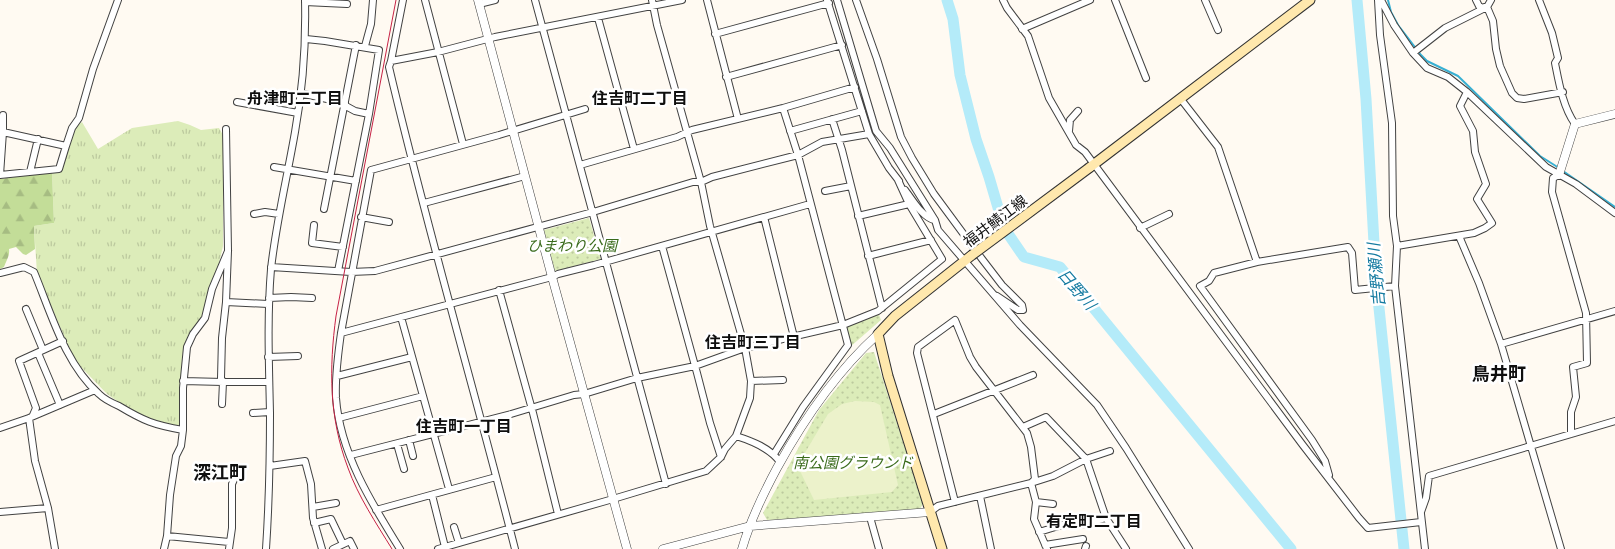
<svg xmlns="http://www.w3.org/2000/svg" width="1615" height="549" viewBox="0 0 1615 549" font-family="Lora,'Noto Sans JP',serif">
  <defs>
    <pattern id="grass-tufts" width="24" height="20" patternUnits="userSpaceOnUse" patternTransform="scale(1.25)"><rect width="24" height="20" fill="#dcecb9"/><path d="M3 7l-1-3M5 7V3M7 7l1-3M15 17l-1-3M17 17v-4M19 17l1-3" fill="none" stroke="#bcc99e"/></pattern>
    <pattern id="forest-firs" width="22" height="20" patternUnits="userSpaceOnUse" patternTransform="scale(1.25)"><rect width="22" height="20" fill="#c3dd98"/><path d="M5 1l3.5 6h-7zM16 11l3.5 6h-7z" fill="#a6bc82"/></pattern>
    <pattern id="park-dots" width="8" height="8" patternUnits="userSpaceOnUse" patternTransform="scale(1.25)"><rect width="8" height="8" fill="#dcecb9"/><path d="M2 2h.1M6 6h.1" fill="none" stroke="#bcc99e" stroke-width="1.8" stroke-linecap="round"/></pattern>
  </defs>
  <rect width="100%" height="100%" fill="#fffaf2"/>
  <!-- grass -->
  <path fill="url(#grass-tufts)" d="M178 121 190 125 201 130 219 128 223 135V246L217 272 207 296 204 313 185 342 182 357 180 425 169 426 159 423 133 412 107 394 80 366 72 354 37 274 34 226 54 223 52 172 61 171 74 128 82 122 98 149 132 128Z"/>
  <!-- forest -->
  <path fill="url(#forest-firs)" d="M52 172 54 223 34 226 35 249 26 255 23 254 16 247 9 249C10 256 6 261 4 267L0 269V179Z"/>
  <!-- park -->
  <path fill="url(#park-dots)" d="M589 218 601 259 555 271 544 230Z
    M878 312 881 320 850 347 844 325Z
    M874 352 923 504 918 512 767 520 763 513 819 410 866 353Z"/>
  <!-- pitch -->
  <path fill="#ecf2cb" d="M855 401 874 402 880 405 898 485 892 492 814 500 800 471V461L828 414 842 404Z"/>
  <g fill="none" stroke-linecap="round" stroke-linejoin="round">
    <!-- stream -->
    <path stroke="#38b0d3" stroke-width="2" d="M1388 0 1391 12 1398 25 1421 55 1427 61 1458 76 1540 156 1559 168
      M1563 171 1615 207"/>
    <!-- river -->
    <path stroke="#b4ebf9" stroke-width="11" d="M947 0 953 19 960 75 976 139 989 177 1004 228 1024 257 1060 267 1291 549
      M1357 0 1366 99 1376 279 1404 549"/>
    <!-- minor casing -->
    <g stroke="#424242" stroke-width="8">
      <path id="minor" d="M425 0 463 144
        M535 0 666 484
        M707 0 738 119
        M827 0 869 134 889 168 899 181
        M837 0 876 131 890 148 935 220 938 230 1020 325 1097 405 1126 448 1189 549
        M856 0 877 59 901 137 912 158 934 194 982 259 1002 285 1022 305 1023 310H1018L997 296
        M1003 0 1007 8 1028 36 1049 98 1076 145 1085 152 1302 444 1359 518 1368 528 1421 522
        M1115 0 1146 78
        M1205 0 1218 30
        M1378 0 1380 35 1392 123 1393 216 1397 246 1395 286 1425 549
        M1381 0 1394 25 1413 53 1427 68 1448 77 1467 92 1546 167 1576 184 1615 213
        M1476 0 1480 8 1485 7
        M1539 0 1552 33 1558 58 1555 63C1559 83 1563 107 1575 124
        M305 2 347 4
        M479 4 495 0
        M1487 7 1493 21 1496 49 1500 66 1512 93 1517 98 1524 99 1563 92
        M598 18 634 149
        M1022 29 1090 0
        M715 34 829 3
        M306 39 325 41 379 50 369 114 338 271
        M365 46 371 24 373 0
        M1413 53 1445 28 1487 7 1491 0
        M391 61 403 0
        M726 77 842 45
        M300 93 345 103
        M1180 98 1218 147 1257 262
        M237 102 298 113
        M344 105 355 111 369 114
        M832 119 842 150 882 308
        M226 129 228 251 226 302 222 338 221 378 223 382H269
        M790 131 862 111
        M1069 131 1070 120 1078 111
        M3 132V115
        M66 146 72 128 79 118 93 69 118 0
        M580 165 677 137 692 130 783 108 855 87
        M274 167 356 181
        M30 172 38 139
        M0 175 59 169 66 146 3 132 0 175
        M1559 175 1553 178 1552 192 1586 313 1587 363 1573 367 1576 397 1571 412V434
        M905 190C912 199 922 217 934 220
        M825 191 851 186
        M424 203 525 176
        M324 209 356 45
        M254 214 265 212 279 214
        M858 216 909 204
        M361 217 389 222
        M764 217 794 337
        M314 225 312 243 343 247
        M1140 228 1169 214
        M1459 236 1479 283 1501 344 1561 549
        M662 246 697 373 710 423 721 457
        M1397 246 1474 233 1485 228 1492 223 1477 199 1486 184 1475 152 1473 131 1460 106 1467 92
        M868 256 931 240
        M271 267 351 272 375 271 593 212 693 182H701L712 177 798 155 822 142 869 134
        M0 273 24 267 34 272C51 313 65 364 99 394 104 399 112 403 119 406 144 421 154 425 183 430
        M499 290 533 413 558 514
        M269 298 291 297 312 298
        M226 302 268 304
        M26 309 43 350
        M401 317 449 489
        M341 333 552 277 558 274 594 265 810 204
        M1501 344 1615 311
        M38 353 60 405
        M268 357 298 356
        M337 376 412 357
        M183 381 223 382 222 404
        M751 381 783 380
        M253 413 270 412
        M934 414 1033 375
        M33 415 36 408 19 361 63 341
        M339 418 423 396
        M1023 427 1046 417 1086 459 1106 518 1126 549
        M0 428 29 418
        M736 436C752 441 770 448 780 462
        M409 440 413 456
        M397 444 404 469
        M774 454 803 407 848 345 798 155 783 108
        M351 455 511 414 574 395 584 394 637 378 695 366 745 348 843 325 878 311 942 259 909 204 898 180
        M270 466 305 461 311 484 313 518 322 549
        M1329 475 1325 461 1312 440 1200 286 1209 281 1214 273 1257 262 1348 247 1352 253 1355 290 1395 286
        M1031 483 1036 502 1034 519 1047 549
        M432 495 445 547
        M980 496 991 549
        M955 502 917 353 918 347 955 320 970 357 976 367 1027 433 1031 447 1035 479 1031 483
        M1036 502 1053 504
        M313 507 336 503
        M376 510 496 477
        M0 512 48 508
        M930 512 938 506 1031 483 1053 476 1086 459 1110 451
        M1421 512 1426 498 1429 476 1615 421
        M870 517 879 549
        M314 523 331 519 343 544
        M454 527 459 543
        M1039 532 1062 525 1086 524 1106 518
        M167 536 229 542
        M1045 545 1083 539
        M55 549 48 508 35 461 29 418 95 390
        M164 549 167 536 170 495 176 456 181 446 183 430V388L187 347 193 334 205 318 212 289 228 251
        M229 549 232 528V484L237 473
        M266 549C269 504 270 458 270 413 269 365 267 318 271 269 276 223 287 178 295 132 303 88 306 44 305 0
        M333 549 350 541 354 549
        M400 549C372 504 340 453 336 398 335 377 338 354 341 333L371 170 499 135 585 109
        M438 549 613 499 706 471 721 457 725 449 736 436 750 398 751 381 745 348 710 226 701 182 657 25 652 0
        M515 549C474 388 427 229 389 67L391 61 438 52 495 37 682 0
        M1085 549 1086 546"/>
    </g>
    <!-- tertiary casing -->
    <g stroke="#424242" stroke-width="9">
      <path id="tertiary" d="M478 0 552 277 627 549
        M1559 175 1575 124 1615 114
        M663 549 750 526 930 512
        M742 549C750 521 763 494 777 468 804 419 836 372 878 334"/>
    </g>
    <!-- secondary casing -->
    <g stroke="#313131" stroke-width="11">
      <path id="secondary" d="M1089 168 1310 0
        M942 549 888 376 878 334 895 316 972 255"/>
    </g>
    <!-- minor -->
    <use href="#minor" stroke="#fff" stroke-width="6"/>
    <!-- tertiary -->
    <use href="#tertiary" stroke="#fff" stroke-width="8"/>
    <!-- secondary -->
    <use href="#secondary" stroke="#ffe8ad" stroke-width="9"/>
    <!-- tram -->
    <path stroke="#c62145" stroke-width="1" d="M392 549C376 523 358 496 348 468 329 418 329 368 336 316L396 0"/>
    <!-- secondary-bridge casing -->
    <g stroke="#313131" stroke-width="11" stroke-linecap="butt">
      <path id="secondary-bridge" d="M972 255 1089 168"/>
    </g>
    <!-- secondary-bridge -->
    <use href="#secondary-bridge" stroke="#ffe8ad" stroke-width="9"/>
  </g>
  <g text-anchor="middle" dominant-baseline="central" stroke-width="5" stroke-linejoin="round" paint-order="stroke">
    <!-- street labels -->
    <g font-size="15" fill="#0f0f0f" stroke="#fff">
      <text transform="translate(995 221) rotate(-37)">福井鯖江線</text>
    </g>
    <!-- park labels -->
    <g font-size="15" font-style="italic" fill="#3a6b1c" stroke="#fff">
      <text x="572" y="245">ひまわり公園</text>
      <text x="853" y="462">南公園グラウンド</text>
    </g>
    <!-- neighbourhood labels -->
    <g font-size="16" font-weight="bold" fill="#0f0f0f" stroke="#fff">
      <text x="295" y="98">舟津町二丁目</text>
      <text x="640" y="98">住吉町二丁目</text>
      <text x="753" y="342">住吉町三丁目</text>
      <text x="464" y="426">住吉町一丁目</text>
      <text x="1094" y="521">有定町二丁目</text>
    </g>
    <!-- water labels -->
    <g font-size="16" font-style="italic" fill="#137aa0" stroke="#fff">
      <text transform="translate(1376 275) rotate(-95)">吉野瀬川</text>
      <text transform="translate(1077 289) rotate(49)">日野川</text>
    </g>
    <!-- quarter labels -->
    <g font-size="18" font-weight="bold" fill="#0f0f0f" stroke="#fff">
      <text x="1499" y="373">鳥井町</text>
      <text x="220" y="472">深江町</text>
    </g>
  </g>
</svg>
